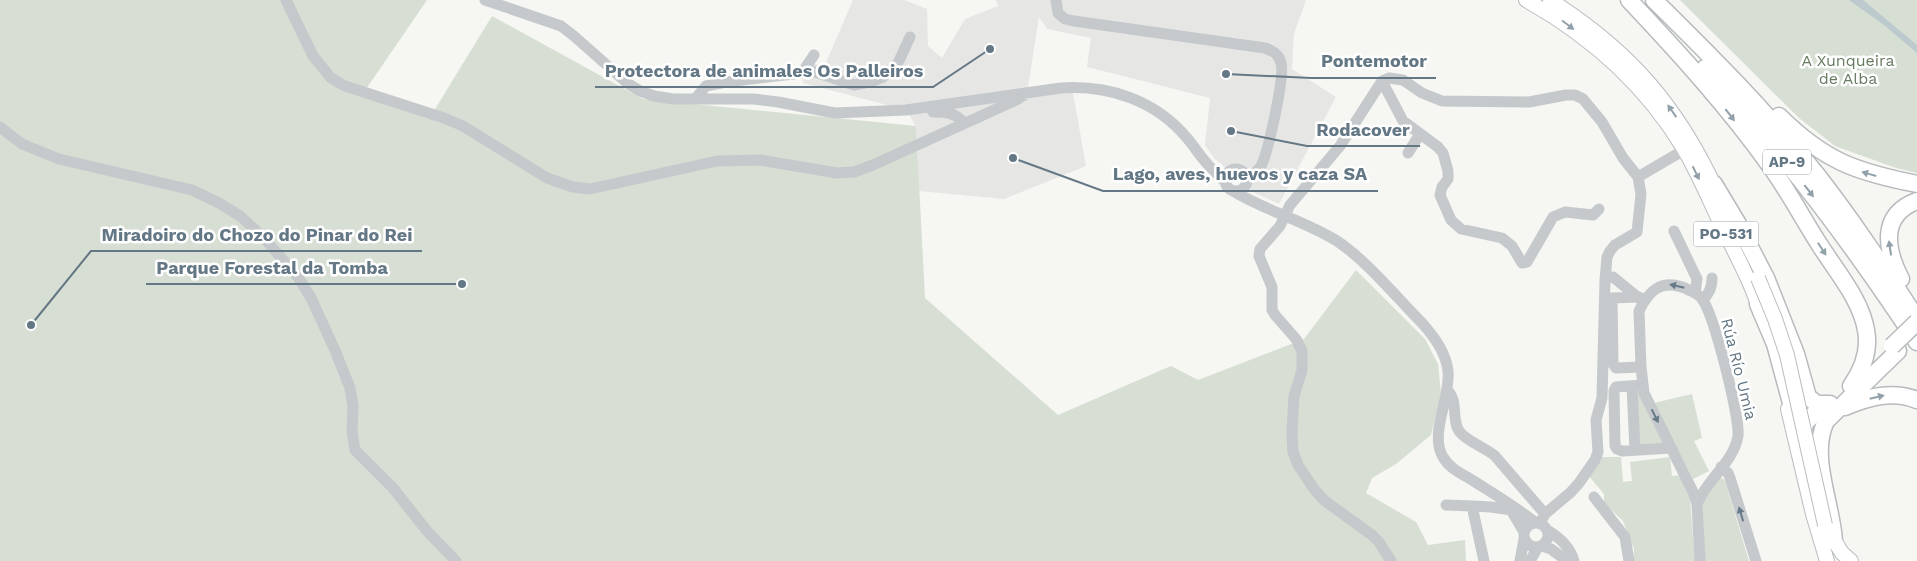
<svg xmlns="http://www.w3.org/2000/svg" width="1917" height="561" viewBox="0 0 1917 561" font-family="'Work Sans',sans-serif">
  <rect width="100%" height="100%" fill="#f6f6f2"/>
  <!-- built -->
  <path fill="#e6e7e5" d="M853 0H904L927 9 928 46 942 58 965 19 998 6 996 0H1306L1294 34 1292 69 1336 97 1279 204 1255 193 1215 159 1205 145 1210 98 1087 67 1091 38 1047 29 1039 17 1027 93 1072 87 1086 166 1004 199 919 191 916 126 906 110 803 83 806 63 825 65Z"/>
  <!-- green -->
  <path fill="#d7ded3" d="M0 0H427L362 95 429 119 492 16 643 99 916 126 925 298 1058 415 1171 366 1198 380 1304 339 1356 270 1425 339 1438 364 1441 394 1431 435 1396 464 1372 478 1366 493 1416 522 1428 545 1465 540 1466 561H0Z
    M1680 0H1917V173L1896 168 1835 146 1799 118Z
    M1636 392H1640L1664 442 1663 445 1640 446Z
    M1692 394 1702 438 1694 441 1709 471 1693 479 1654 403Z
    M1600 457H1621L1623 482 1680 475 1690 500 1695 561H1634V549L1623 521 1604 503V494L1588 475Z
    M1670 457 1672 476 1632 481 1630 462Z
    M1721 477 1725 481 1749 561H1705L1702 505 1704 498Z"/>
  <!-- water -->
  <path fill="#bcc9cd" d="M1849 0H1863L1917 45V53L1884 25Z"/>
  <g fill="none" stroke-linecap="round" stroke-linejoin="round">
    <!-- major casing -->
    <g stroke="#b8bcc0" stroke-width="16">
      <path id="major" d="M1526 0C1592 37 1645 84 1684 149 1698 173 1709 199 1721 224 1735 253 1752 283 1761 314
        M1550 0C1630 51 1679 107 1718 194
        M1788 409 1813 514 1827 561
        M1829 532 1842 553 1851 561"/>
    </g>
    <!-- highway casing -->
    <g stroke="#b7bbbe" stroke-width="19">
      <path id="highway" d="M1629 0C1679 53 1729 108 1771 167 1789 192 1804 221 1821 247 1837 272 1861 300 1866 330 1870 351 1863 369 1851 386
        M1654 0C1711 56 1767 112 1817 175 1853 221 1885 270 1917 319
        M1705 68C1784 152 1853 245 1917 342
        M1779 116C1824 161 1856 172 1917 184
        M1714 184 1738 224 1766 278 1796 354 1808 397 1817 404H1830
        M1901 279C1886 250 1879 215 1917 201
        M1758 304 1775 344 1794 414 1798 421 1805 425
        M1845 407C1868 397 1893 390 1917 400
        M1803 465C1799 428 1796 424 1830 404
        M1834 541C1832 504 1809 456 1826 421L1898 351"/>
    </g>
    <!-- minor -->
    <path stroke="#c5c9cc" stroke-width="11" d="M286 0 313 56 331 78 345 86 444 118 463 126 547 178 573 187 590 189 717 161 760 160 837 173 854 172 873 165 1016 100 1027 93
      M485 0 561 26 574 36 627 83 640 91 654 96 673 99H754L778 102 835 113 906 110 1061 88C1109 85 1155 100 1187 138 1193 145 1198 153 1204 160 1210 168 1218 174 1225 182
      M1056 0 1058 13 1065 19 1074 21 1265 48C1273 51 1279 54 1281 63 1285 76 1268 153 1261 166 1257 172 1252 175 1247 179
      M802 73 809 70 854 85 870 82 883 77 898 63 910 37
      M1382 81 1403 121 1438 147 1443 153 1448 171V179L1442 187 1440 195 1451 220 1461 229 1502 238 1512 246 1522 263 1527 262 1553 217 1565 212 1593 215 1599 209
      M695 99 706 86 726 82 802 73 814 55
      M933 112C943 112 953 112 961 120
      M0 127 22 144 59 159 192 190 219 203 240 216 263 237 298 277 311 298 334 348 350 388 353 406 352 431 355 450 393 488 427 531 456 561
      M1408 153 1420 134
      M1225 180a11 11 0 1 1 22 0a11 11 0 1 1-22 0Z
      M1233 191C1266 211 1305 221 1337 241 1366 260 1398 299 1423 324 1435 338 1446 353 1448 371 1451 397 1429 434 1443 457 1449 468 1462 474 1472 480 1494 494 1516 507 1536 523
      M1674 231 1697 279 1695 293
      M1613 277 1640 299
      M1639 297 1612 298 1613 364 1616 368 1641 367
      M1703 300C1709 293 1712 288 1712 278
      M1642 385 1616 387 1614 391 1615 446 1617 449 1622 451 1671 448
      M1632 386 1635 450
      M1447 390C1459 401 1451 419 1459 431 1467 442 1485 447 1495 456L1545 514
      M1721 467 1728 473 1730 478 1756 561
      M1594 497 1625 537 1629 561
      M1697 504C1706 480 1734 462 1738 436 1740 418 1714 314 1702 299 1699 294 1692 292 1687 289 1662 278 1649 290 1639 311L1641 367 1644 393 1693 492 1697 504 1700 561
      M1446 505 1472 506
      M1508 505 1524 532
      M1524 535a12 12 0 1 1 24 0a12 12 0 1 1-24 0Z
      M1540 523 1545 514 1571 492 1579 483 1595 460 1598 452 1596 420 1602 398 1605 280 1607 257 1610 251 1615 245 1637 232 1641 194 1638 177
      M1547 530C1559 537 1570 547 1574 561
      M1542 546 1551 549 1567 561
      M1391 561 1379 542 1372 535 1325 501 1314 489 1298 465 1293 452 1292 433 1294 396 1302 370V351L1296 339 1275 315 1272 310V287L1259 256 1260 249 1280 226 1290 205 1340 146 1382 81 1389 78 1403 80 1422 93 1442 101 1529 102 1566 95H1575L1583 99 1602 122 1623 158 1638 177 1684 150
      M1484 561 1472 506 1491 507 1512 510
      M1520 561 1524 539
      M1530 561 1538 547"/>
    <!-- major -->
    <use href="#major" stroke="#fff" stroke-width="14"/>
    <!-- highway -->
    <use href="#highway" stroke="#fff" stroke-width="16"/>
    <!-- major-bridge casing -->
    <g stroke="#b8bcc0" stroke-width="16" stroke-linecap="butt">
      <path id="major-bridge" d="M1758 278 1775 319 1787 355 1825 525"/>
    </g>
    <!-- highway-bridge casing -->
    <g stroke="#b7bbbe" stroke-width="19" stroke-linecap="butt">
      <path id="highway-bridge" d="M1892 346 1917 322"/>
    </g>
    <!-- major-bridge -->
    <use href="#major-bridge" stroke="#fff" stroke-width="14"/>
    <!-- highway-bridge -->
    <use href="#highway-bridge" stroke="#fff" stroke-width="16"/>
  </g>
  <!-- one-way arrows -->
  <defs><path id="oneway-solid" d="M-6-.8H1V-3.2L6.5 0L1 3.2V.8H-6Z" transform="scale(1.25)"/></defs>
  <g fill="#92a0aa">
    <use href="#oneway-solid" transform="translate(1568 25) rotate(37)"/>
    <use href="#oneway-solid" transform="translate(1672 111) rotate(-125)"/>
    <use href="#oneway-solid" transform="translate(1730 115) rotate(52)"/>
    <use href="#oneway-solid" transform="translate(1696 173) rotate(64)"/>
    <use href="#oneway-solid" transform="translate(1869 174) rotate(-164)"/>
    <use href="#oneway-solid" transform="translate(1809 191) rotate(52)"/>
    <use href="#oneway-solid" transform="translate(1890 248) rotate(-98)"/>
    <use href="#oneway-solid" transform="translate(1822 249) rotate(57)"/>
    <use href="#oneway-solid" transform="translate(1877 397) rotate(-13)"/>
  </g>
  <g fill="#687b89">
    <use href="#oneway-solid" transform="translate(1677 286) rotate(-167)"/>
    <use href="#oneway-solid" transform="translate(1655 416) rotate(64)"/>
    <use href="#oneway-solid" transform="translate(1741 514) rotate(-107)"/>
  </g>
  <g text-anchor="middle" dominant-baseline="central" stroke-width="5" stroke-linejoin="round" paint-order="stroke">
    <!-- shield labels -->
    <g fill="#fff" stroke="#92a0aa" stroke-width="1">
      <rect x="1763" y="149.5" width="48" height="25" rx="4"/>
      <rect x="1693.5" y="221.5" width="65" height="25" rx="4"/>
    </g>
    <g font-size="15" font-weight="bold" fill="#637785">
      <text x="1787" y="162">AP-9</text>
      <text x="1726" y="234">PO-531</text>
    </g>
    <!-- park labels -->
    <g font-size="16" fill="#687c62" stroke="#fff">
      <text x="1848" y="60">A Xunqueira<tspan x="1848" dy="18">de Alba</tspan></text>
    </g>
    <!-- street labels -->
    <g font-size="16" fill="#637785" stroke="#fff">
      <text transform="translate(1739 369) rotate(76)">Rúa Río Umia</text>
    </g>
  </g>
  <!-- callouts -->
  <path fill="none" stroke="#637785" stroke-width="2" d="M1226 74L1311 78H1436M990 49L933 87H595M1231 131L1307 146H1420M1013 158L1103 191H1378M31 325L91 251H422M462 284L399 284H146"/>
  <g fill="#637785" stroke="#fff" stroke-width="2">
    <circle cx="1226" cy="74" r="5"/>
    <circle cx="990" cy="49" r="5"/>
    <circle cx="1231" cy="131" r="5"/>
    <circle cx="1013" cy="158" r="5"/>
    <circle cx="31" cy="325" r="5"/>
    <circle cx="462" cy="284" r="5"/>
  </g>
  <g font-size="18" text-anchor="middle" font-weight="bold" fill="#637785" stroke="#fff" stroke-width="5" stroke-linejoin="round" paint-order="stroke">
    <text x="1374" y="67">Pontemotor</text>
    <text x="764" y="77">Protectora de animales Os Palleiros</text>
    <text x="1363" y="136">Rodacover</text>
    <text x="1240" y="180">Lago, aves, huevos y caza SA</text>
    <text x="257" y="241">Miradoiro do Chozo do Pinar do Rei</text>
    <text x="272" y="274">Parque Forestal da Tomba</text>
  </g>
</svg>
